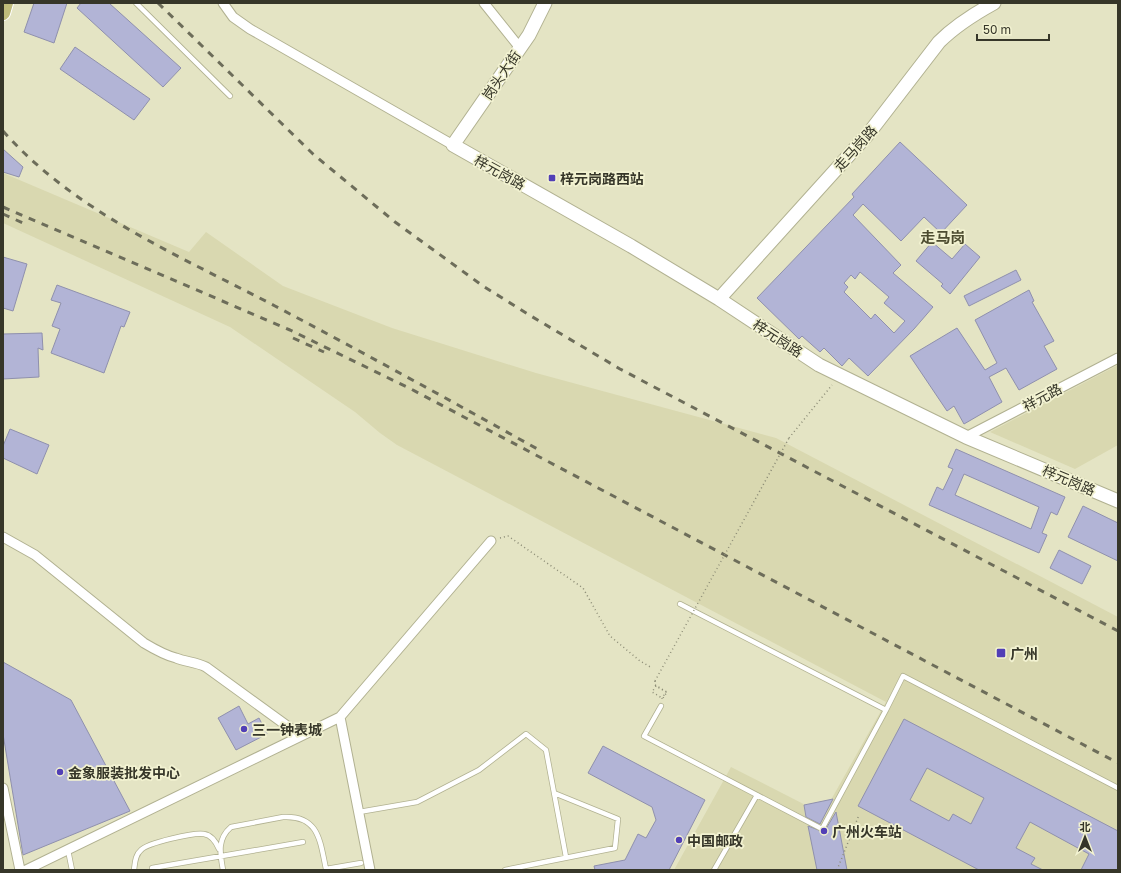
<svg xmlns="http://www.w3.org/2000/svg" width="1121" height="873" viewBox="0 0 1121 873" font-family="'Golos Text','Noto Sans SC',sans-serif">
  <rect width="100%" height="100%" fill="#e4e4c4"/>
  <!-- built -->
  <path fill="#d9d8b0" d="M3 173 189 252 206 232 283 286 392 328 536 373 776 438 1118 617V870H674L731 767 823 814 886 702 397 445 380 433 355 412 230 327 3 223Z
    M1118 365V445L1075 469 990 432Z"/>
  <!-- building -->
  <path fill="#b2b4d6" stroke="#8f90ad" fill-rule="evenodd" d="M34 3H67L54 43 24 32Z
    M81 3H109L181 68 163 87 77 8Z
    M75 47 150 99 134 120 60 69Z
    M900 142 967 205 941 233 924 217 901 241 863 204 853 215 901 265 893 273 933 307 914 329 868 376 849 358 842 366 824 348 820 352 802 336 799 339 757 298 854 197 852 194ZM860 272 889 297 884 303 905 321 894 333 875 314 871 319 844 292 848 287 844 283 851 275 855 279Z
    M3 149 23 167 19 177 3 172Z
    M932 242 952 259 965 244 980 257 950 294 941 286 943 284 916 261Z
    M3 257 27 264 13 311 3 308Z
    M1016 270 1021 280 969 306 964 296Z
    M57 285 130 312 124 327 121 326 104 373 51 353 60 329 52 326 61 303 51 300Z
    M1029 290 1034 301 1032 302 1054 341 1044 346 1057 369 1019 390 1006 368 989 377 1002 402 964 424 954 406 947 411 910 356 957 328 985 370 997 363 975 320Z
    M42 333 43 350 38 348 39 377 3 379V334Z
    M10 429 49 445 37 474 3 458V446Z
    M956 449 1065 497 1057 515 1051 512 1042 533 1047 535 1039 553 929 505 937 487 943 490 953 469 948 467ZM964 474 1039 507 1031 529 955 495Z
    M1083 506 1118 523V561L1068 537Z
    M1059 550 1091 566 1082 584 1050 568Z
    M3 662 71 700 130 811 23 855 3 734Z
    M239 706 248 724 259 718 267 734 236 750 218 718Z
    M904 719 1118 831V870H1081L1089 854 1030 822 1016 848 1035 858 1031 864 1043 870H979L858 806ZM927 768 984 798 971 824 953 814 949 821 910 800Z
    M603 746 705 800 669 870H595L594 866 625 860 638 834 646 838 656 820 652 807 588 773Z
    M833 799 820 824 806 817 804 805Z
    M836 812 847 870H817L808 826 824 832Z"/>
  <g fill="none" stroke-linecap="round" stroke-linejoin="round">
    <!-- lane casing -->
    <g stroke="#b1b191" stroke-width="6">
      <path id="lane" d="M136 3 230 96
        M661 706 644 736 822 829 886 710 680 604
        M886 710 903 676 1118 788
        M359 812 417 802 479 770 526 734 546 750 566 857
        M68 850 72 870
        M152 868 303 842
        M134 870C135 863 135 855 141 850 147 843 195 832 204 834 211 835 216 842 219 849
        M223 870C220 853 217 839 231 827L283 817C319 815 320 841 326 869L361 863
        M505 870 615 848 618 819 554 793
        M714 870 757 795"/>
    </g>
    <!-- street casing -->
    <g stroke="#b1b191" stroke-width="11">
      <path id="street" d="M223 3 233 17 250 29 453 145
        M484 3 520 48
        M966 437 1118 358
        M3 537 35 555 144 643C154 649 164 655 176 658 186 662 196 662 206 667L301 736
        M340 717 370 870
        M3 788 20 870
        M26 870 340 717 491 541"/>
    </g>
    <!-- secondary casing -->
    <g stroke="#b1b191" stroke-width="15">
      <path id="secondary" d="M545 3 529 35 453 145 631 246 719 299 819 365 966 437 1118 501
        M719 299 869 133 939 42C956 25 974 14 994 3"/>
    </g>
    <!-- primary casing -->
    <g stroke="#fff" stroke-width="16">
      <path id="primary" d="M3 13 6 3"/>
    </g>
    <!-- path -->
    <path stroke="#8c8c76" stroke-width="1.5" stroke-dasharray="1 3" stroke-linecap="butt" d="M789 438 832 385
      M500 538 508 536 583 588 610 636 640 661 652 668
      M655 681V685L667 692 663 698H662L652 692 656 686 666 692 662 698V699
      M707 835 713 838
      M837 870 859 815"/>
    <!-- lane -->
    <use href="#lane" stroke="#fff" stroke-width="4.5"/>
    <!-- street -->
    <use href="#street" stroke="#fff" stroke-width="9"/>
    <!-- secondary -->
    <use href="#secondary" stroke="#fff" stroke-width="13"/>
    <!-- primary -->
    <use href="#primary" stroke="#bfbc7b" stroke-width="14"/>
    <!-- rail -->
    <path stroke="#6d6d5a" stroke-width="3" stroke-dasharray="7 7" stroke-linecap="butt" d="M158 3 313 154 395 222 483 286 531 316 620 369 1118 631
      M3 131C76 213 180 256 275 306 364 353 453 402 541 451
      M3 207 290 330 411 389 1118 763
      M3 214 23 223
      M293 338 324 352"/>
    <!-- path-bridge -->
    <path stroke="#8c8c76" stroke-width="1.5" stroke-dasharray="1 3" stroke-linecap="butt" d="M655 681 789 438"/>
  </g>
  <!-- markers -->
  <g fill="#513fb6" stroke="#f2f2d1" stroke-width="1.5">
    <rect x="548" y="174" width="8" height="8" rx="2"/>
    <rect x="996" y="648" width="10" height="10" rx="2"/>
    <circle cx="244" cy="729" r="4"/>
    <circle cx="60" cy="772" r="4"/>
    <circle cx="824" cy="831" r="4"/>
    <circle cx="679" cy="840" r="4"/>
  </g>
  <g text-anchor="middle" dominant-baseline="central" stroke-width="3.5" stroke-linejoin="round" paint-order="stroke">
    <!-- street labels -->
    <g font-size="14" fill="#363629" stroke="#f2f2d1">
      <text transform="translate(501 75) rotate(-56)">岗头大街</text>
      <text transform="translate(855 148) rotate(-48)">走马岗路</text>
      <text transform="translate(500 172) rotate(29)">梓元岗路</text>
      <text transform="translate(778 338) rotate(33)">梓元岗路</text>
      <text transform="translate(1042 397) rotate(-28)">祥元路</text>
      <text transform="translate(1069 480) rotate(23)">梓元岗路</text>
    </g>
    <!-- poi labels -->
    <g font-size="14" font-weight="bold" fill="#363629" stroke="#f2f2d1" text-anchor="start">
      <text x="560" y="178">梓元岗路西站</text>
      <text x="1010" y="653">广州</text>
      <text x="252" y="729">三一钟表城</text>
      <text x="68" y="772">金象服装批发中心</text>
      <text x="832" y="831">广州火车站</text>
      <text x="687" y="840">中国邮政</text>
    </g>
    <!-- neighbourhood labels -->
    <g font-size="15" font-weight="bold" fill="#4d4c30" stroke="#f2f2d1">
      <text x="943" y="237">走马岗</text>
    </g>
  </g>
  <!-- border -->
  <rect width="1121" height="873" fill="none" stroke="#363629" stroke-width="8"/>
  <!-- north arrow -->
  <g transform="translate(1085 837)" stroke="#f2f2d1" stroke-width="3" paint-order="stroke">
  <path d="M0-3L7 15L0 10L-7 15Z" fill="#363629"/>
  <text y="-6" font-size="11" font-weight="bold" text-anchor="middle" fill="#363629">北</text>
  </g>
  <!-- scale -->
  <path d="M977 34v6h72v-6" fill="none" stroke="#363629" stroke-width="2"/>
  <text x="983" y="34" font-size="12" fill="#363629" stroke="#f2f2d1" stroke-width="3" paint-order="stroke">50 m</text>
</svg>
